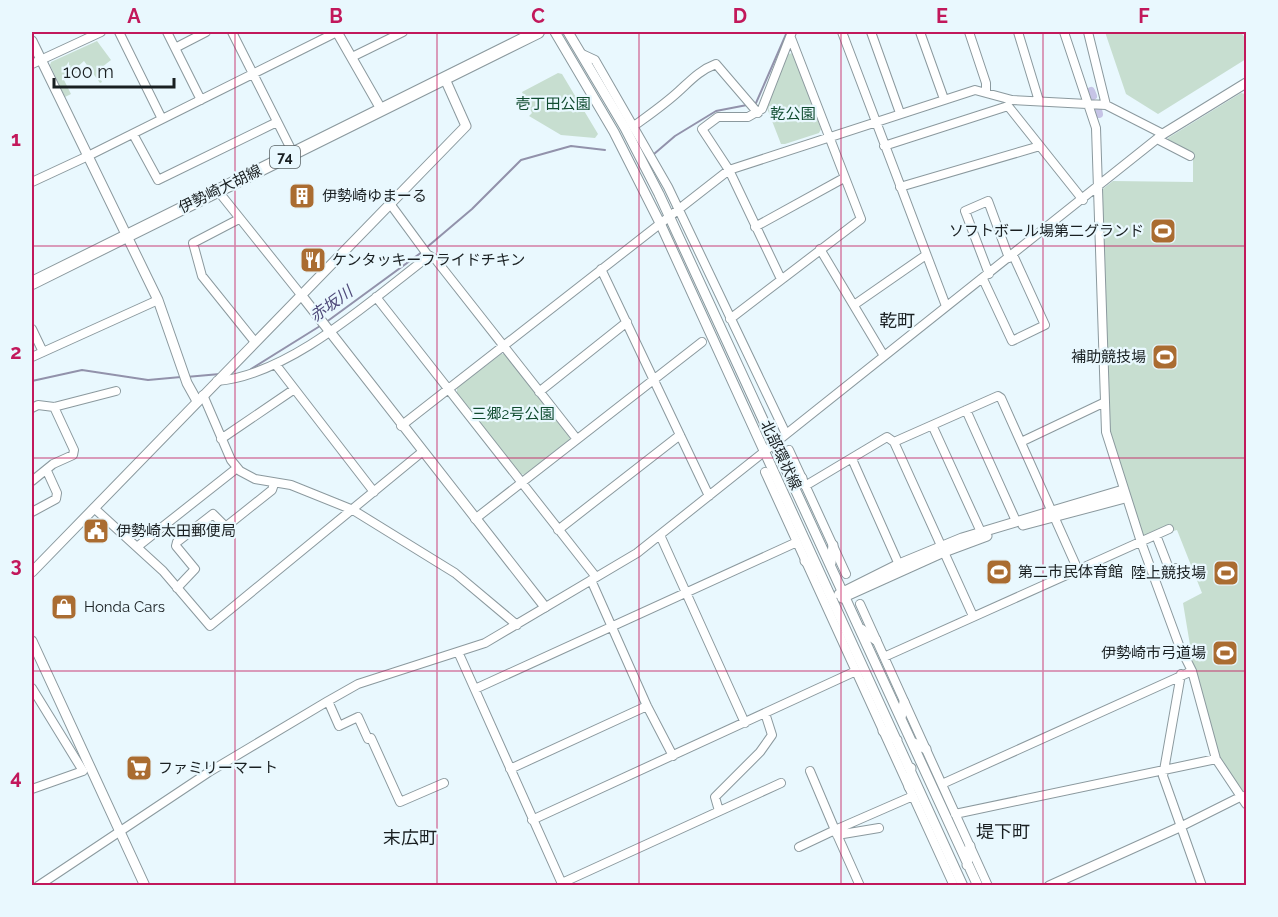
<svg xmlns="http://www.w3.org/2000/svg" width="1278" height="917" viewBox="0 0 1278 917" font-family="Raleway,'Noto Sans JP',sans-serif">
  <rect width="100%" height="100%" fill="#e9f8fe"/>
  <!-- green -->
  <path fill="#c7ded0" d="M1105 32H1241L1246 40V59L1158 114 1126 94Z
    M97 41 111 60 97 71 102 82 100 83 84 61 75 69 77 72 64 80 71 94 65 97 50 65 51 62Z
    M793 53 821 129 819 133 785 144H781L767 108 777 75 788 54Z
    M558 73 562 74 598 134 595 138 561 135 529 116 532 113 522 92Z
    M1241 93 1246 94V797L1216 753 1194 669 1183 603 1202 593 1177 530 1144 539 1108 426 1100 191 1113 181 1193 182V154L1168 141V138Z
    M501 354H506L570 436V439L525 475 520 474 457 393V388Z"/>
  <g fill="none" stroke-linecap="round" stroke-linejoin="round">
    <!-- stream -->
    <path stroke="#9292ab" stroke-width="2" d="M752 104 756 103 787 32
      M654 154 675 136 716 111 747 105
      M426 248 472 209 521 160 571 146 605 150
      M325 323 422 252
      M251 369 320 326
      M186 377 220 374
      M32 381 82 370 148 380 181 377"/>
    <!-- canal -->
    <path stroke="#c6c4e6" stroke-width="8" d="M1091 91 1093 96
      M1098 110 1099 114"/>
    <!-- minor casing -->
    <g stroke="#8b999e" stroke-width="10">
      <path id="minor" d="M119 32 162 119
        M167 32 201 100
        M232 32 293 153
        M842 32 946 306
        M871 32 900 113
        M920 32 944 99
        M969 32 986 83V91
        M1018 32 1039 101
        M1064 32 1096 128 1106 432 1141 542 1179 645 1192 671 1216 759 1246 804
        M1088 32 1106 105
        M175 48 206 32
        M582 54 595 60 668 187 786 434
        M352 57 403 32
        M32 64 101 32
        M634 126C649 115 665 104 679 91 691 80 700 70 716 64L758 113
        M133 134 158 180 277 122
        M1157 139 1190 156
        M884 146 1008 106 1083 200
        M32 182 88 156 337 32
        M900 187 1040 146
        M218 191 302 296
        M391 205 427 254 436 260 576 438
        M239 219 193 243 202 276 255 342
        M755 227 844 178
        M820 249 884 356
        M601 269 709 496
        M989 274 965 211 988 201 1009 258
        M781 279 729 170 702 129 718 117H748L762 109 792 32
        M983 279 1012 341 1045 325 1013 255
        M376 297 596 577
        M854 305 926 255
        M730 319 861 219 791 38
        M32 329 43 352
        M32 357 158 300
        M276 365 374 492
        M217 381C290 375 371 300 429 256
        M539 392 627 322
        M203 395 231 460 240 471 255 479 291 485 353 510 455 573 517 625
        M32 408 38 405 54 407 116 391
        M966 410 1016 521
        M933 427 981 532
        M221 439 293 390
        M894 442 998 396 1001 398 1078 570
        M1021 442 1103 403
        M789 450 846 574
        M852 459 900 567
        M765 472 954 886
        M32 481 53 464 73 455 74 450 54 407
        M805 486 887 437 894 442 973 616
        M94 508 163 571 210 626 422 452
        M32 512 56 499 57 493 47 471
        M475 519 702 342
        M558 530 680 435
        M660 535 745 723
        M1156 535 1170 571 1176 568
        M137 547 237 468
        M591 580 647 706 673 756
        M177 588 195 569 176 546 177 542 213 514 225 526 228 525 272 490 274 484
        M860 604 988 886
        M459 654 563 886
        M884 657 1169 529
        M1181 674 1163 776 1202 886
        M32 688 83 771 32 789
        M475 689 797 542
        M328 701 339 726 358 717 368 739 371 738 400 802 444 783
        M510 769 647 706
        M942 784 1192 671
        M719 811 715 797 760 752 772 735 765 713
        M955 814 1216 759
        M532 820 856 671
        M1182 826 1242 796
        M837 835 879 828
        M799 847 835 830 810 771
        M562 883 781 783
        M38 886 209 772 328 701 358 684 485 643 637 553 1163 134 1106 105 1012 100 975 90 729 170 401 426
        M860 886 835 830 913 796"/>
    </g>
    <!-- tertiary casing -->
    <g stroke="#8b999e" stroke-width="11">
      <path id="tertiary" d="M337 32 381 109
        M555 32 614 132 660 223 963 886
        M568 32 625 128 659 194 978 886
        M32 41 158 300 187 383 197 401
        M1163 134 1246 83
        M302 296 545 607
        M787 466 802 478
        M1023 525 1125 498
        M805 561 819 571
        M831 563 833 545
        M32 572 466 126 445 79
        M839 594 899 564 962 538 1123 490
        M842 598 944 552 987 536
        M861 629 876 640
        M32 641 145 886
        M901 718 904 702
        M883 731 897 740
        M912 742 926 749
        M909 787 911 768
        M967 865 970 846
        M1049 886 1182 826"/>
    </g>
    <!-- primary casing -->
    <g stroke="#8b999e" stroke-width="14">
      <path id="primary" d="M32 283 538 32"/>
    </g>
    <!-- minor -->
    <use href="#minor" stroke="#fff" stroke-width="8"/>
    <!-- tertiary -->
    <use href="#tertiary" stroke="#fff" stroke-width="9"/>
    <!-- primary -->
    <use href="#primary" stroke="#fff" stroke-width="12"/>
  </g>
  <!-- grid -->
  <path fill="none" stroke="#c2185b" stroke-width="1.5" stroke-opacity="0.55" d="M235 32V886M437 32V886M639 32V886M841 32V886M1043 32V886M32 246H1246M32 458H1246M32 671H1246"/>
  <!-- icons -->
  <defs>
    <g id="building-square" transform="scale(1.35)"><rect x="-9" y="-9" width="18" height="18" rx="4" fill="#aa6c31" stroke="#e9f8fe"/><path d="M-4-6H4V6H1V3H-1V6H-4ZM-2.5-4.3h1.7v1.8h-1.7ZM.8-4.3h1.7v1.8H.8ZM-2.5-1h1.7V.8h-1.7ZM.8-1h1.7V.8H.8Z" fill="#fff"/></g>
    <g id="stadium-square" transform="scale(1.35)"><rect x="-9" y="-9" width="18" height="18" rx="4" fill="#aa6c31" stroke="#e9f8fe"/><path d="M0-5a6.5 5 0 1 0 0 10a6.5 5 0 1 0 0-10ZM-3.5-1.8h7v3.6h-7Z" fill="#fff"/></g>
    <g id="restaurant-square" transform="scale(1.35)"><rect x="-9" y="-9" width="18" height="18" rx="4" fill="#aa6c31" stroke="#e9f8fe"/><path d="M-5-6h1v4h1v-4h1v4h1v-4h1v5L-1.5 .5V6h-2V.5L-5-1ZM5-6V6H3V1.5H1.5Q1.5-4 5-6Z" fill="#fff"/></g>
    <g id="civic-square" transform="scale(1.35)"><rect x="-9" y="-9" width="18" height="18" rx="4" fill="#aa6c31" stroke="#e9f8fe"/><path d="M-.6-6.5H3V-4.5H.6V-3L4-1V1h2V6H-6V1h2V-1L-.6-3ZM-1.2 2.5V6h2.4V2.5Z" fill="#fff"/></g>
    <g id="shop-square" transform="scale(1.35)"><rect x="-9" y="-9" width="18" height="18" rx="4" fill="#aa6c31" stroke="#e9f8fe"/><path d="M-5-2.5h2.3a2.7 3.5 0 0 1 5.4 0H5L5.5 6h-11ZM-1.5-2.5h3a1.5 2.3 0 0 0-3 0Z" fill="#fff"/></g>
    <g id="supermarket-square" transform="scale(1.35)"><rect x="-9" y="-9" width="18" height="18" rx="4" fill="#aa6c31" stroke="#e9f8fe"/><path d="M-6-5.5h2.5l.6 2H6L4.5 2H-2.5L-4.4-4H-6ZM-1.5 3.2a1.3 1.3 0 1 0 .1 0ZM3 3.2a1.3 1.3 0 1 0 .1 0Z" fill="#fff"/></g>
  </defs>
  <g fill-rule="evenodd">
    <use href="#building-square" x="302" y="196"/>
    <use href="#stadium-square" x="1163" y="231"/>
    <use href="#restaurant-square" x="313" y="260"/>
    <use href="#stadium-square" x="1165" y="357"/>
    <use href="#civic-square" x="96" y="531"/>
    <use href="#stadium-square" x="999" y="572"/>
    <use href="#stadium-square" x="1226" y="573"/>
    <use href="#shop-square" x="64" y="607"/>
    <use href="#stadium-square" x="1225" y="653"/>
    <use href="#supermarket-square" x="139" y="768"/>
  </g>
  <g text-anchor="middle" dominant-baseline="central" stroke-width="4.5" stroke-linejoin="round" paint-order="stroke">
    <!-- shield labels -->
    <rect fill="#e9f8fe" stroke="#576063" stroke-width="1.5" x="270" y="146" width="30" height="22" rx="4.5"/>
    <g font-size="14" font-weight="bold" fill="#191f21">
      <text x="285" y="157">74</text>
    </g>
    <!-- park labels -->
    <g font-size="15" fill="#114c30" stroke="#e9f8fe">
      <text x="553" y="104">壱丁田公園</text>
      <text x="793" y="114">乾公園</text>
      <text x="513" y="414">三郷2号公園</text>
    </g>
    <!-- street labels -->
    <g font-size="15" fill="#191f21" stroke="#e9f8fe">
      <text transform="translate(220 189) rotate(-26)">伊勢崎大胡線</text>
      <text transform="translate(781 455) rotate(65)">北部環状線</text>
    </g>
    <!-- poi labels -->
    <g font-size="15" fill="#191f21" stroke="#e9f8fe" text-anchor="start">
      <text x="322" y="196">伊勢崎ゆまーる</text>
      <text x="1144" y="231" text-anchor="end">ソフトボール場第二グランド</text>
      <text x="332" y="260">ケンタッキーフライドチキン</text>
      <text x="1146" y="357" text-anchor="end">補助競技場</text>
      <text x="116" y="531">伊勢崎太田郵便局</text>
      <text x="1018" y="572">第二市民体育館</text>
      <text x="1206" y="573" text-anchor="end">陸上競技場</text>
      <text x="84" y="607">Honda Cars</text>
      <text x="1206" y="653" text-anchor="end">伊勢崎市弓道場</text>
      <text x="158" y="768">ファミリーマート</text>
    </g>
    <!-- water labels -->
    <g font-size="16" font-style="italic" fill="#4f4a7a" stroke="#e9f8fe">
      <text transform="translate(331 304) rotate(-36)">赤坂川</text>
    </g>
    <!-- quarter labels -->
    <g font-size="18" fill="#191f21" stroke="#e9f8fe">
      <text x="897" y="320">乾町</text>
      <text x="1003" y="831">堤下町</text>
      <text x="410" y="837">末広町</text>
    </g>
  </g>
  <!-- border -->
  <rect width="1278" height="917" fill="none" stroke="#e9f8fe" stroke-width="66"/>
  <!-- scale -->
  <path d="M54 78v9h120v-9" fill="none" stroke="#191f21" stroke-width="3"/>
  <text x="63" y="78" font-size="18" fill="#191f21" stroke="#e9f8fe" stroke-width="4.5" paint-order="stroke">100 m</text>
  <rect x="33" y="33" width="1212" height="851" fill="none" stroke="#c2185b" stroke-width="2"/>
  <g font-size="20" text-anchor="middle" font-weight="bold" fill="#c2185b">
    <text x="134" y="23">A</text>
    <text x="336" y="23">B</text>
    <text x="538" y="23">C</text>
    <text x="740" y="23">D</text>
    <text x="942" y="23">E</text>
    <text x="1144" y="23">F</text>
    <text x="16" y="146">1</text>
    <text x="16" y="359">2</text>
    <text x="16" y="572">3</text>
    <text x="16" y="784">4</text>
  </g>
</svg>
